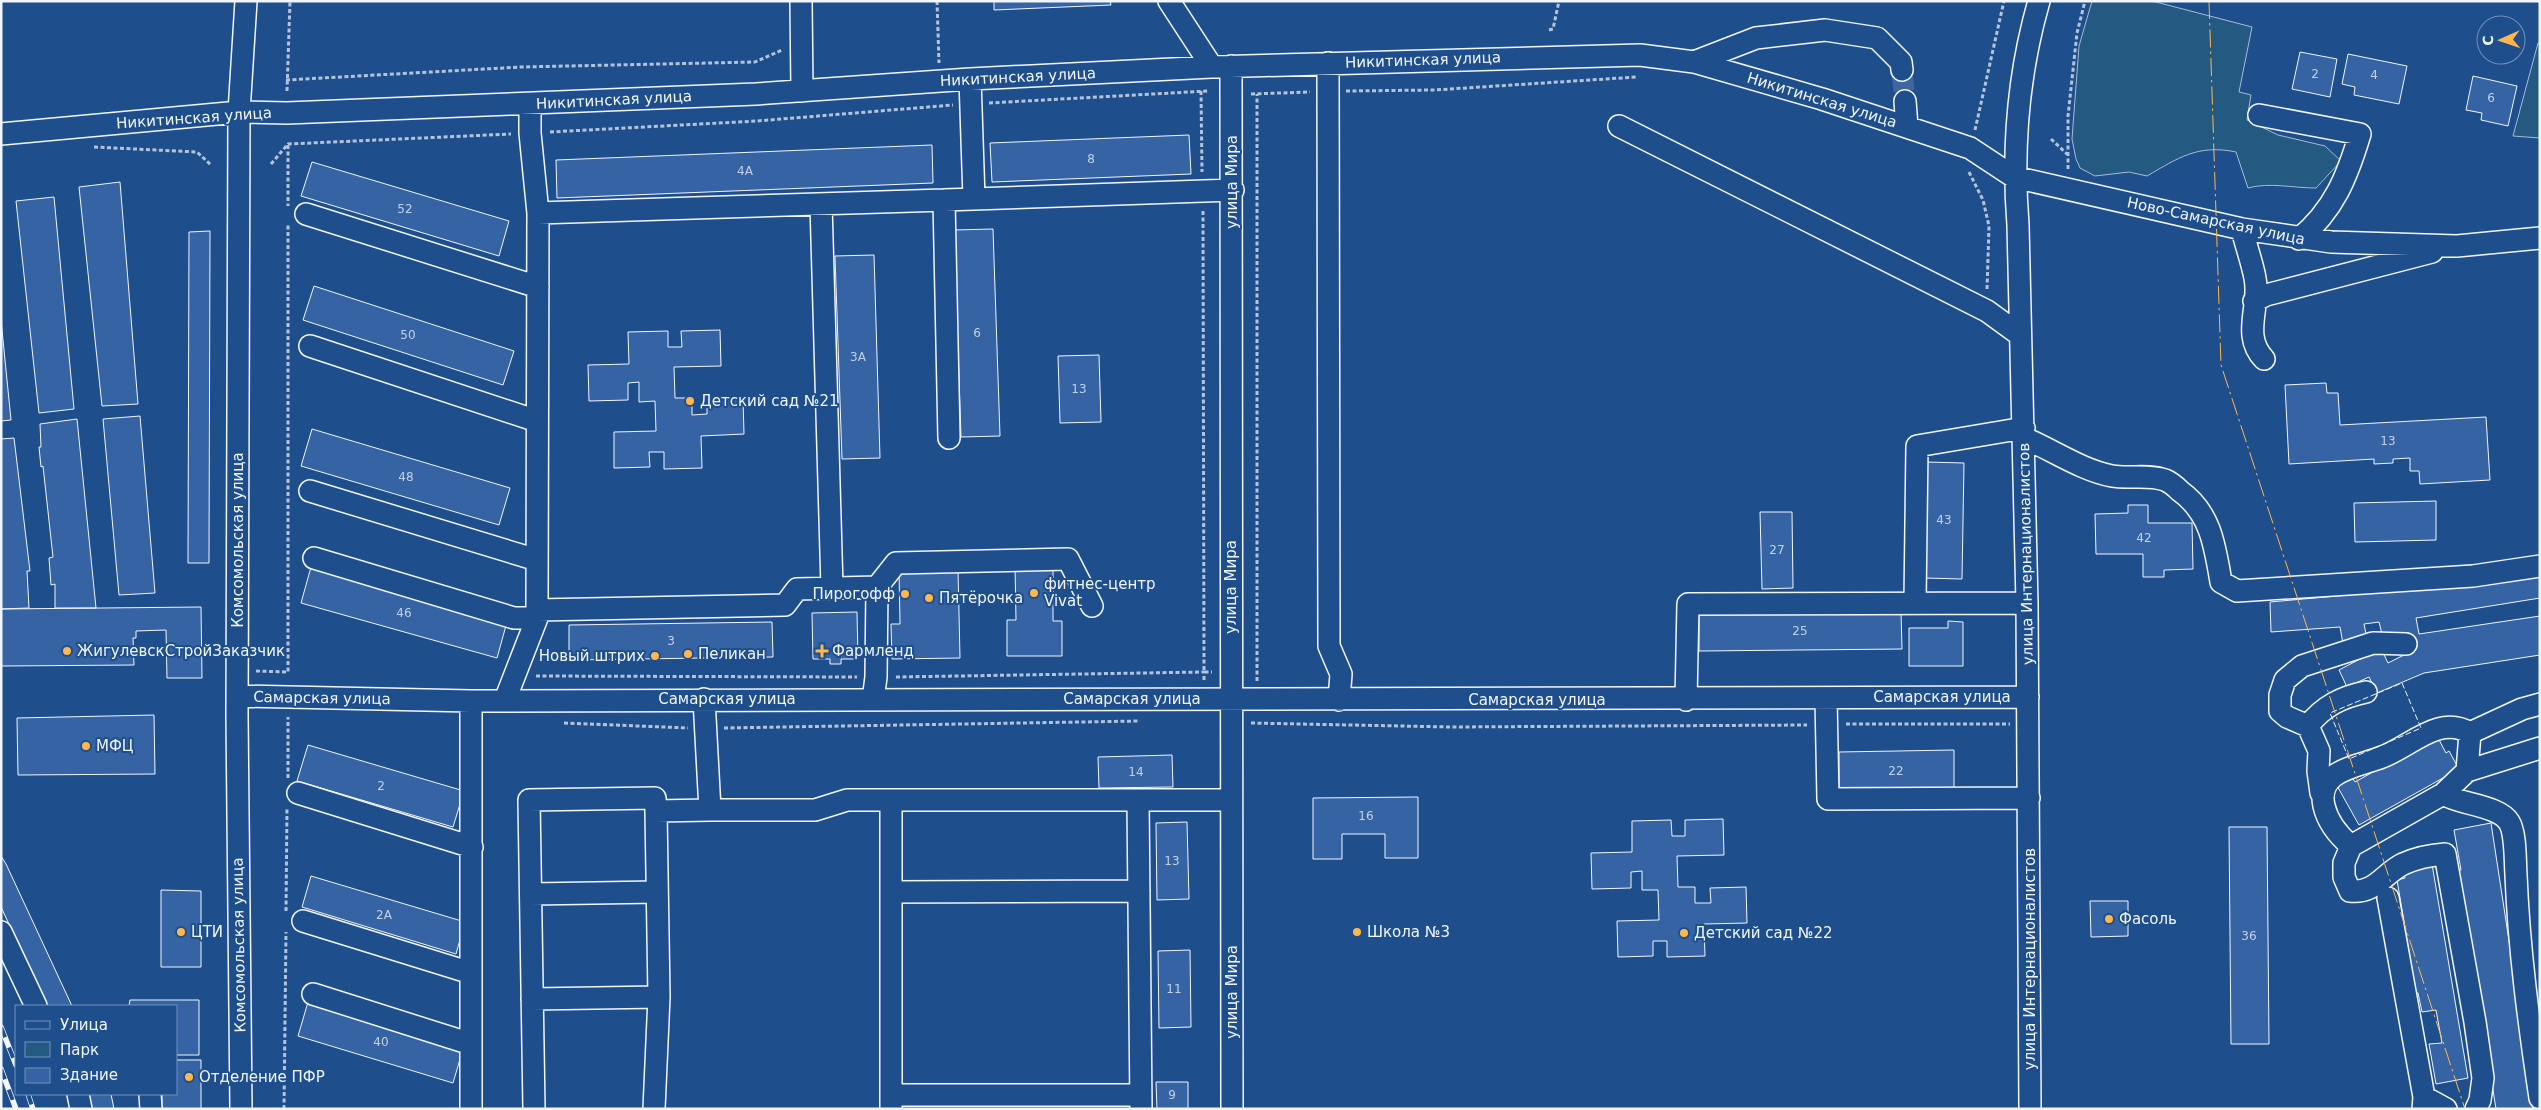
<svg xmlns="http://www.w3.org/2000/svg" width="2541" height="1110" viewBox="0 0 2541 1110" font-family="'DejaVu Sans',sans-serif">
  <rect width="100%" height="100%" fill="#1f4e8c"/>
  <!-- green -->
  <path fill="#245a82" stroke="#a8bbd7" d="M2092 1H2152L2252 27 2239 92 2251 95 2247 120 2278 135 2325 146 2341 161 2316 188C2293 188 2269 182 2248 188L2236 152C2198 144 2178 158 2147 176L2129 172 2095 176 2080 168 2076 159 2072 139 2079 46Z
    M2538 43H2540V138L2513 136Z"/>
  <!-- building -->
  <path fill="#3563a3" stroke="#f2f6ff" d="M994 1H1110L1111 5 994 10Z
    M2300 52 2337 59 2330 97 2292 89Z
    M2348 54 2407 66 2399 104 2354 95 2355 87 2342 84Z
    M2473 76 2517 86 2508 126 2481 120 2482 113 2466 110Z
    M1189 135 1191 174 992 182 990 143Z
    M932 145 933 183 557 198 556 160Z
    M312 162 509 221 499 256 301 196Z
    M120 182 138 404 102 406 79 187Z
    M54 197 74 409 39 413 16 201Z
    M993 229 1000 436 961 437 954 230Z
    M210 231 209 563H188L189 232Z
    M874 255 880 458 842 459 835 256Z
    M314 286 514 351 503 385 303 320Z
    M1 320 11 420 1 421Z
    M720 330 721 366 674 367 675 398H692V415L707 414V399L743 398 744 434 701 436 702 468 664 469V452H649L650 467 614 468V432L656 431 655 401 639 402V382L628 383V400L589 401 588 365 629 364 628 332 668 331V347H682L681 331Z
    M1099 355 1101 422 1060 423 1058 356Z
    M2326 383 2327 393H2338L2340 425 2486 417 2490 480 2420 484 2419 471H2410V458L2393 459V463L2374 464V459L2289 464 2285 385Z
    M140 416 155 593 119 595 103 419Z
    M77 419 96 608H55V584L51 585 49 558 53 557 43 466 41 467 39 447H41L40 424Z
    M312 429 510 488 499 525 301 466Z
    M14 438 30 571H27L29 608 1 609V439Z
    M1926 462 1964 463 1962 579 1924 578Z
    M2436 501V540L2355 542 2354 503Z
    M2128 505H2148V523H2192L2193 569 2164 570V577H2143V554H2096L2095 514 2128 513Z
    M1760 512H1792L1793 588 1762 589Z
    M1015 566H1053V621H1062V656H1007V620H1016Z
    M311 567 507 622 497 658 301 603Z
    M958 570 960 658 892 659 891 624H900L899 571Z
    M2540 572V598L2416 618 2419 634 2540 616V655L2424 673 2377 693 2369 677 2347 687 2339 670 2381 648 2388 663 2412 651 2383 638 2379 622 2364 624 2367 639 2343 644 2340 627 2271 632 2270 602 2426 588Z
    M201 607 202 678H167L166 630 136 631V638H133L134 665 1 666V609Z
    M1901 611 1902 649 1699 651V612Z
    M857 612 858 659H841V664H830V659H813L812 613Z
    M1948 621 1963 622V666H1909V628H1948Z
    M772 622 773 657 569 660V625Z
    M154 715 155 774 18 775 17 718Z
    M2437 736 2446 753 2449 751 2459 769 2359 825 2336 784 2351 775 2355 782Z
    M308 745 464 791 453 827 297 781Z
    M1954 750V790L1839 792V752Z
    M1172 755 1173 787 1099 788 1098 757Z
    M1418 797V858H1385V834H1342V859H1313V798Z
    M1723 819 1724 855 1677 856 1678 887H1695V903H1711L1710 888 1746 887 1747 923 1704 924 1705 956 1667 957V941H1653V956L1618 957 1617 921 1659 920 1658 890H1642V871L1631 872V888L1592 889 1591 853 1632 852V821L1671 820 1672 836H1685V820Z
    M1187 822 1189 899 1157 900 1156 823Z
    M2491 823 2515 980 2533 1109H2496L2458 871 2461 870 2454 830Z
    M2229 827H2267L2269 1044H2231Z
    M1 856 6 864 72 1006H47L1 907Z
    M2432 864 2468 1078 2436 1084 2429 1044 2442 1043 2436 1010 2422 1012 2418 993H2416L2397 880 2405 878 2403 869Z
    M311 876 465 922 456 954 302 907Z
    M161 890 201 891V967H161Z
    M2090 901H2128V936L2091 937Z
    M1190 950 1191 1027 1159 1028 1158 951Z
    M130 1000H199V1055H176V1006H129Z
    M308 1002 463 1049 453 1083 298 1036Z
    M176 1060H201V1109H162V1094H176Z
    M1156 1082H1188V1109H1157Z
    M87 1094H111L114 1109H92Z"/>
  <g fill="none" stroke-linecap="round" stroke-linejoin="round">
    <!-- minor-tunnel -->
    <path stroke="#3f679d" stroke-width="21" stroke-dasharray="21 11" stroke-linecap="butt" d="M1902 70 1905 101"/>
    <!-- minor casing -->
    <g stroke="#f2f6ff" stroke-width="24">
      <path id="minor" d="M801 1 802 91
        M1169 1 1212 67
        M1694 62 1756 38 1825 30 1877 38 1901 62 1902 70
        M1328 63 1329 646 1341 674 1339 700
        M1231 66 1232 1109
        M1905 101 1907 127
        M530 104V133L538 213 537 610
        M2259 115 2360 134C2347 177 2334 210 2299 239
        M1619 126 1987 311 2020 335
        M1 134 239 112 287 113 756 94 970 79 1212 67 1640 55 1694 62 1822 99 1970 148 2014 177 2242 229 2331 242 2457 246 2540 238
        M974 199 1233 190
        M821 204 832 588
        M538 213 944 200
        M306 214 538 287
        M2242 229C2246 246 2252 262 2255 278 2261 306 2241 335 2264 359
        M2254 301 2266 295 2432 252
        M310 346 537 421
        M949 438 944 200 974 199 970 79
        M2024 438C2053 450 2081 470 2112 476 2129 479 2148 474 2165 480 2170 482 2176 487 2180 491 2211 513 2215 547 2221 582L2237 591 2473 576 2540 566
        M310 491 537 560
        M314 558 514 618H537
        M877 587 896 563 1068 559 1092 606
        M1915 602 1917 446 2024 428
        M237 696 471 701 2028 697
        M1826 698 1828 799 2029 798
        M505 700 537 618V610L785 605 797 589 877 587 876 677 873 700
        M1686 700 1688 604 2027 603
        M2308 726 2287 717 2280 711V695L2285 680 2302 666 2373 643 2406 644
        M2467 771 2470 733
        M298 793 472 847
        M2321 793 2318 771 2319 751 2308 726C2323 706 2342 697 2366 692
        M2443 794 2467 771 2540 748
        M710 810H815L847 800H1138
        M2351 846C2338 835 2328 823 2324 806 2316 770 2357 767 2382 757 2410 747 2439 714 2470 733L2522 709 2540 704
        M891 892 1139 891
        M531 894 657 892
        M2388 898 2424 1097 2423 1109
        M303 921 471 973
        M1 932 36 1006
        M313 994 471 1044
        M532 999 659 997
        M78 1094 81 1109
        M150 1094 151 1109
        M891 1095H1140
        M2424 1097 2446 1109
        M241 1109 237 715 239 112 246 1
        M471 1109V701
        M534 1109 529 800 655 798 656 811 710 810 704 699
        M654 1109 659 997 656 811
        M891 1109V800
        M1141 1109 1138 800H1231
        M2030 1109 2027 603 2018 225C2012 149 2018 74 2039 1
        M2476 1109 2480 1100 2483 1078 2475 1022 2445 854C2431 855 2416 858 2403 864 2383 874 2375 894 2350 891L2344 877V863L2351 846 2443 794C2461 805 2498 805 2509 822 2516 833 2515 861 2516 875 2519 950 2529 1024 2540 1098"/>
    </g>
    <!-- path -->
    <path stroke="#b3c4dc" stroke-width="3" stroke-dasharray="4 2.5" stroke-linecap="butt" d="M937 1 939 63
      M1549 30 1553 29 1559 1
      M286 80 521 67 755 62 782 50
      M287 91 290 1
      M1201 91 1202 172
      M1346 91 1434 90 1637 77
      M1251 94 1310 92
      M989 103 1208 91
      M1975 130 2004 1
      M550 132 757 121 953 105
      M2051 139 2067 154
      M288 145V206
      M94 147 197 152 211 165
      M271 164 288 144 511 134
      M2068 169V116L2077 33 2085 1
      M1969 172 1983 200 1989 226 1987 290
      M1203 211 1204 672H1212
      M256 671 288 672V223
      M536 676 857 677
      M896 677 1204 672V680
      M1257 681V94
      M564 723 688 728
      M1251 723 1450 727 1807 725
      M1846 724H2010
      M724 728 1140 721
      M288 778V717
      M286 911 287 809
      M284 1109 286 932"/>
    <!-- minor -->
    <use href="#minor" stroke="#1f4e8c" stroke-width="21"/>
    <!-- rail casing -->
    <g stroke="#f2f6ff" stroke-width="5.5">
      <path id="rail" d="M1 1027 16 1065
        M1 1069 16 1109
        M28 1094 33 1109"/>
    </g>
    <!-- rail -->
    <use href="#rail" stroke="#1f4e8c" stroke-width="4" stroke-dasharray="11" stroke-linecap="butt"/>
    <!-- fence -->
    <path stroke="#f2f6ff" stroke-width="1" stroke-dasharray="6 2.5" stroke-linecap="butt" d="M2402 683 2421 728 2349 759 2330 713Z"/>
    <!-- power -->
    <path stroke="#ffb74d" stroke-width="1" stroke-dasharray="18 4 2.5 4" stroke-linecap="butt" d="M2209 1 2221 365 2465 1109"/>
  </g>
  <!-- markers -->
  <g fill="#ffb74d" stroke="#1f4e8c" stroke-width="2">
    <circle cx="690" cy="401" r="5"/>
    <circle cx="1034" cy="593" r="5"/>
    <circle cx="905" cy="594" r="5"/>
    <circle cx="929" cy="598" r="5"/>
    <circle cx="67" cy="651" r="5"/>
    <path d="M819.5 643.5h5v5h5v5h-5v5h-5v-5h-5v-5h5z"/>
    <circle cx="688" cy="654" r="5"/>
    <circle cx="655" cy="656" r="5"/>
    <circle cx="86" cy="746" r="5"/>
    <circle cx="2109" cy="919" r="5"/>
    <circle cx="181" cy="932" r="5"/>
    <circle cx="1357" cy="932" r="5"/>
    <circle cx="1684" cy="933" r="5"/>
    <circle cx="189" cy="1077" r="5"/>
  </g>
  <g text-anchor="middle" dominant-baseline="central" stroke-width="4" stroke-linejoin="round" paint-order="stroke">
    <!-- number labels -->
    <g font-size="12" fill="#c3d1e8">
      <text x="2315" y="74">2</text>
      <text x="2374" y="75">4</text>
      <text x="2491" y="98">6</text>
      <text x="1091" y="159">8</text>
      <text x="745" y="171">4А</text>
      <text x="405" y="209">52</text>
      <text x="977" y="333">6</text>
      <text x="408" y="335">50</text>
      <text x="858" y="357">3А</text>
      <text x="1079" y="389">13</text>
      <text x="2388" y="441">13</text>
      <text x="406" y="477">48</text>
      <text x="1944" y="520">43</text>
      <text x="2144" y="538">42</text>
      <text x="1777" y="550">27</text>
      <text x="404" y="613">46</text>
      <text x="1800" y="631">25</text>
      <text x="671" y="641">3</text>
      <text x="1896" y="771">22</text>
      <text x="1136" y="772">14</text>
      <text x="381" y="786">2</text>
      <text x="1366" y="816">16</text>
      <text x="1172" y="861">13</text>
      <text x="384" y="915">2А</text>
      <text x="2249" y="936">36</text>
      <text x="1174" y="989">11</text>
      <text x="381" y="1042">40</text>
      <text x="1172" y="1095">9</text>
    </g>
    <!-- street labels -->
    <g font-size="15" fill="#f2f6ff" stroke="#1f4e8c">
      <text transform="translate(1423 60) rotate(-2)">Никитинская улица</text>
      <text transform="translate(1018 77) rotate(-3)">Никитинская улица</text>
      <text transform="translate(614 100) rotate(-3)">Никитинская улица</text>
      <text transform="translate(1822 100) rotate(17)">Никитинская улица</text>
      <text transform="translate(194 118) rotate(-4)">Никитинская улица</text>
      <text transform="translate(1232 182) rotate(-90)">улица Мира</text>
      <text transform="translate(2216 221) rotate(12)">Ново-Самарская улица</text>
      <text transform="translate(238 540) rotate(-90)">Комсомольская улица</text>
      <text transform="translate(2026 554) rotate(-91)">улица Интернационалистов</text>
      <text transform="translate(1231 587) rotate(-90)">улица Мира</text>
      <text x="1942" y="697">Самарская улица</text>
      <text transform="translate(322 698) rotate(1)">Самарская улица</text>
      <text x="727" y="699">Самарская улица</text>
      <text x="1132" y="699">Самарская улица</text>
      <text x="1537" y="700">Самарская улица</text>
      <text transform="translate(239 945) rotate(-91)">Комсомольская улица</text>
      <text transform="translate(2030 959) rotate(-90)">улица Интернационалистов</text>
      <text transform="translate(1232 992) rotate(-90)">улица Мира</text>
    </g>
    <!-- poi labels -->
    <g font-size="15" fill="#f2f6ff" stroke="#1f4e8c" text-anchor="start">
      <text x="700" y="401">Детский сад №21</text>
      <text x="1044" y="584">фитнес-центр<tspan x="1044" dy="17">Vivat</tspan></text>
      <text x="895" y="594" text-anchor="end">Пирогофф</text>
      <text x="939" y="598">Пятёрочка</text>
      <text x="77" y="651">ЖигулевскСтройЗаказчик</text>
      <text x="832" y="651">Фармленд</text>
      <text x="698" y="654">Пеликан</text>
      <text x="645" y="656" text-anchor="end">Новый штрих</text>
      <text x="96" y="746">МФЦ</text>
      <text x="2119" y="919">Фасоль</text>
      <text x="191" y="932">ЦТИ</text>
      <text x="1367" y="932">Школа №3</text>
      <text x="1694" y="933">Детский сад №22</text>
      <text x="199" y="1077">Отделение ПФР</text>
    </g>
  </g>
  <!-- border -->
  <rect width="2541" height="1110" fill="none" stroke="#f2f6ff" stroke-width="5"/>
  <!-- legend -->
  <rect x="15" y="1005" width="162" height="90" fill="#1f4e8c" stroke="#7391ba"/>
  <rect x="25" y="1021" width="25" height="8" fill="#1f4e8c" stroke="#7391ba"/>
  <text x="60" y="1030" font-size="15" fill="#f2f6ff">Улица</text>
  <rect x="25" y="1042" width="25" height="15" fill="#245a82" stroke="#7391ba"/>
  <text x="60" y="1055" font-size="15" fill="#f2f6ff">Парк</text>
  <rect x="25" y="1068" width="25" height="15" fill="#3563a3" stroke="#7391ba"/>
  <text x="60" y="1080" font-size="15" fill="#f2f6ff">Здание</text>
  <!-- north arrow -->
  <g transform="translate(2501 40) rotate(268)"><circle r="24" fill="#1f4e8c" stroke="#7391ba"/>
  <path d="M0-4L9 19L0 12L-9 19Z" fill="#ffb74d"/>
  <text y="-8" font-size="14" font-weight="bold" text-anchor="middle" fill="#f2f6ff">С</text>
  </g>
</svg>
